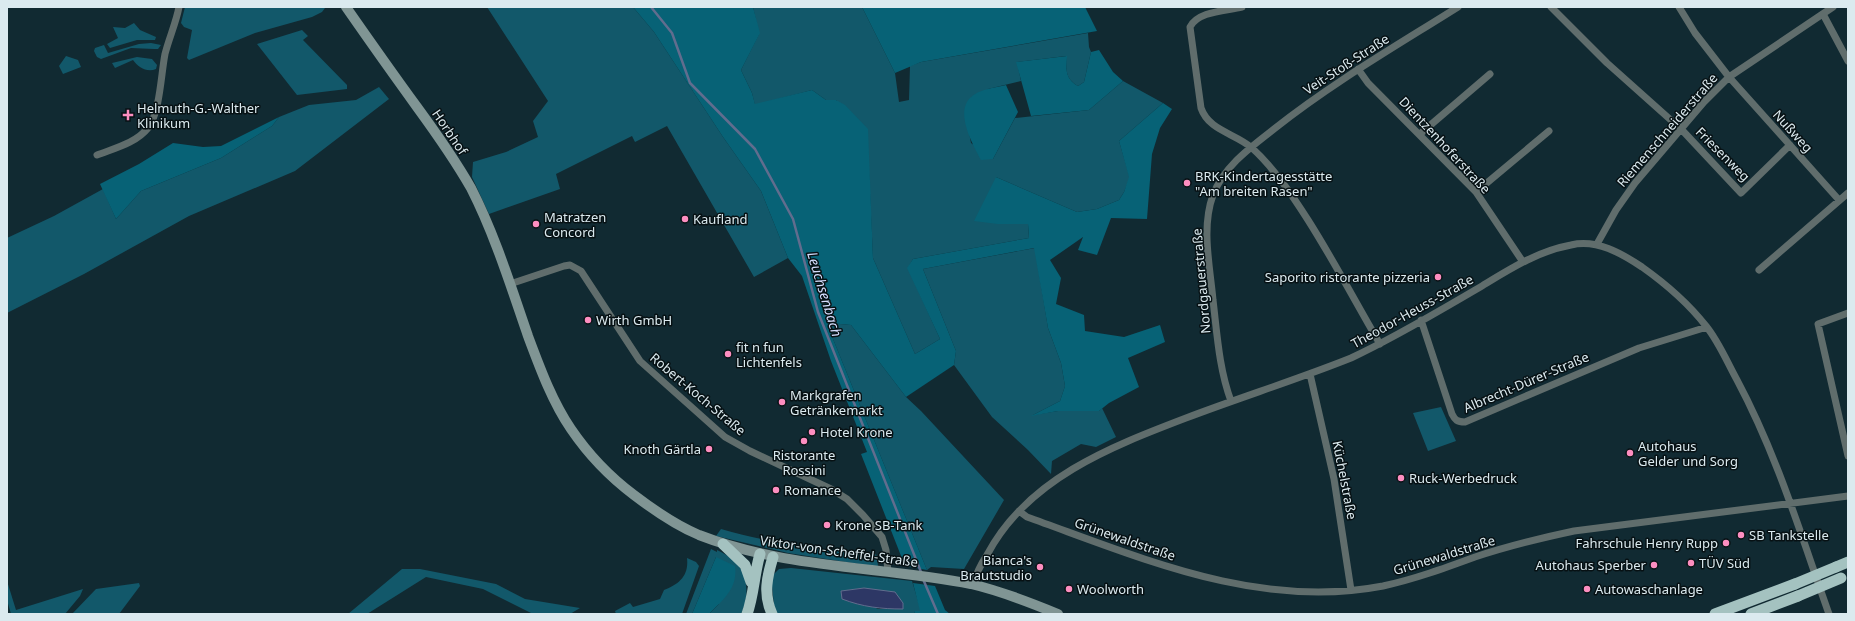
<svg xmlns="http://www.w3.org/2000/svg" width="1855" height="621" viewBox="0 0 1855 621" font-family="'Noto Sans',sans-serif">
  <rect width="100%" height="100%" fill="#112a32"/>
  <!-- green -->
  <path fill="#12586a" fill-rule="evenodd" d="M185 7H320L325 8 322 12 312 17 255 33 189 60 187 58 192 30 184 27 181 23Z
    M487 7H633L654 32 723 137 761 191 788 258 754 277 667 126 635 142 632 136 556 174 560 189 489 214 472 177 473 162 506 152 538 137 533 121 548 101Z
    M753 7H862L895 73 899 102 909 100 910 66 921 62 1088 33 1089 47 1091 52 1084 82 1078 86C1064 78 1067 69 1066 56L1017 62 1021 81 988 89 965 112 971 143 993 159 1015 118 1089 110 1123 81 1163 103 1119 141 1130 178 1124 192 1119 200 1097 209 1077 212 996 177 998 224H1028L1029 238 913 259 908 268 940 339 915 354 873 258 867 129 836 100H826L812 90 755 105 752 93 741 70 759 34Z
    M134 23 140 30 156 37 155 40H137L110 48 107 44 118 38 113 27 125 28Z
    M302 30 308 36 303 40 347 85V89L297 95 257 44Z
    M151 43 161 45 158 49H154L131 48 101 59 97 57 94 51 95 48 104 45 108 53 139 44Z
    M66 56 78 60 81 67 63 74 59 66Z
    M137 57 152 59 157 65 156 69C147 73 138 67 133 60L115 68 112 63Z
    M379 87 389 99 295 171 189 216 84 274 7 313V238L54 216 103 189 116 219 141 191 221 158 272 126 279 117 309 105 356 100Z
    M1035 248 1048 328 1061 363 1065 386 1060 401 1033 415 1058 411H1099L1102 408 1116 437 1096 447 1081 444 1052 461 1051 474 1028 450 992 417 954 365 956 351 923 269Z
    M830 323 851 325 906 397 921 411 1004 500 964 569 931 567 927 570 833 339Z
    M1441 407 1456 441 1428 451 1413 413Z
    M721 529C771 544 822 549 874 553L877 556 878 567 788 553 716 536Z
    M711 549 717 552V550C723 553 729 556 734 560 748 573 750 597 741 614H709L719 604 716 557 692 614H686Z
    M687 558 696 562 699 566 682 614H616L615 611 630 603 633 607 660 599 664 590C679 584 689 576 687 558Z
    M791 568 912 581 921 611H914L915 614H775L771 577 779 569ZM864 588 903 608 878 609 841 591Z
    M402 569H420L496 584 525 599 580 608 570 614H533L483 589 426 577 367 614H348Z
    M7 581 16 610 83 589 80 596 65 614H11L7 600Z
    M139 583 140 586 119 614H72L96 589Z"/>
  <!-- forest -->
  <path fill="#076276" d="M633 7H753L760 33 741 70 752 93 755 104 812 90 826 100H836L845 105 868 129 873 258 915 354 940 339 907 268 913 259 1029 238 1028 224H998L974 221 996 177 1077 212 1097 209 1119 200 1124 192 1129 177 1119 141 1163 103 1172 109 1160 128 1152 154 1147 219 1111 218 1097 255 1078 250 1083 237 1050 260 1061 278 1056 304 1084 315 1085 331 1124 337 1160 325 1165 342 1128 358 1139 387 1109 403 1099 411H1058L1031 416 1060 401 1065 386 1061 363 1048 328 1034 248 923 269 956 351 954 365 906 397 851 325 830 323 833 339 927 570 905 566 861 454 867 452 831 361 802 276 788 258 761 191 723 137 654 32Z
    M862 7H1085L1097 31 921 62 895 73Z
    M1099 50 1113 72 1123 81 1089 110 1031 116 1016 62 1067 56C1066 69 1065 79 1078 86L1084 82 1091 52Z
    M1006 85 1018 112 993 159 981 160C973 145 955 113 970 98 979 89 994 88 1006 85Z
    M279 117 272 126 221 158 141 191 116 219 100 184 139 164 173 143 203 147 221 146Z
    M716 557 735 566C738 588 724 599 709 614H692Z
    M913 583 935 586 945 610 950 614H915L914 611H920Z"/>
  <!-- water -->
  <path fill="#2d3765" stroke="#616d8e" d="M864 588 895 592 903 603V609C881 609 863 607 842 599L841 591Z"/>
  <g fill="none" stroke-linecap="round" stroke-linejoin="round">
    <!-- stream -->
    <path stroke="#616d8e" stroke-width="2.5" d="M651 7 672 33 690 83 755 149 793 219 818 312 921 572
      M923 579 938 614"/>
    <!-- minor -->
    <path stroke="#606d6c" stroke-width="7" d="M1242 7C1226 11 1198 11 1190 27L1201 108C1209 131 1235 133 1252 148 1274 168 1292 195 1308 220 1334 261 1356 303 1380 344
      M1551 7 1607 63 1682 130 1741 193 1790 145
      M1679 7 1695 33 1729 77 1839 200
      M1823 14 1848 61
      M1358 69 1368 83 1476 192 1523 262
      M1420 134 1490 74
      M97 155C115 148 136 143 148 128 160 113 161 74 165 54 169 38 176 23 179 7
      M1476 192 1549 131
      M1597 244 1616 210 1635 183 1704 102 1729 77 1833 7
      M1759 270 1848 193
      M510 284 564 266 570 265 581 271 640 361 725 437 750 451 831 489 847 499 863 515 882 537 886 550 888 572
      M1848 313 1818 324 1848 456
      M1421 320 1452 414C1455 420 1457 422 1465 422L1639 348 1707 327
      M1310 374 1334 479 1351 590
      M1231 401C1219 369 1217 333 1213 300 1210 266 1201 228 1213 195 1224 166 1251 147 1274 129 1332 83 1396 46 1458 7
      M1019 511 1027 517C1142 558 1258 610 1383 586 1415 579 1445 568 1475 557 1508 546 1541 538 1574 531L1848 496
      M973 585C976 574 981 564 987 555 1027 479 1110 447 1186 418 1241 397 1296 380 1351 358 1396 337 1439 311 1482 286 1510 269 1538 251 1571 245 1597 239 1621 253 1642 267 1666 284 1688 303 1706 326 1719 342 1727 362 1737 380 1777 455 1801 535 1829 614"/>
    <!-- secondary -->
    <path stroke="#809594" stroke-width="10" d="M346 7C369 40 393 74 417 107 436 133 455 160 471 188 495 235 511 287 528 336 540 368 552 401 571 429 588 454 610 477 634 495 655 511 675 525 699 535 786 569 881 566 971 584 1001 591 1029 602 1058 614"/>
    <!-- trunk -->
    <path stroke="#a4c2c0" stroke-width="11" d="M723 544 745 565 751 582
      M1836 567 1848 562
      M747 614C754 595 754 574 760 554
      M772 614C763 594 767 577 773 557
      M1715 614 1795 584
      M1751 614 1798 596"/>
    <!-- trunk-bridge -->
    <path stroke="#a4c2c0" stroke-width="11" d="M1795 584 1836 567
      M1798 596 1841 578"/>
  </g>
  <!-- markers -->
  <g fill="#fd8ec0" stroke="#071114" stroke-width="1.5">
    <path d="M126 109h4v4h4v4h-4v4h-4v-4h-4v-4h4z"/>
    <circle cx="1187" cy="183" r="4"/>
    <circle cx="685" cy="219" r="4"/>
    <circle cx="536" cy="224" r="4"/>
    <circle cx="1438" cy="277" r="4"/>
    <circle cx="588" cy="320" r="4"/>
    <circle cx="728" cy="354" r="4"/>
    <circle cx="782" cy="402" r="4"/>
    <circle cx="812" cy="432" r="4"/>
    <circle cx="804" cy="441" r="4"/>
    <circle cx="709" cy="449" r="4"/>
    <circle cx="1630" cy="453" r="4"/>
    <circle cx="1401" cy="478" r="4"/>
    <circle cx="776" cy="490" r="4"/>
    <circle cx="827" cy="525" r="4"/>
    <circle cx="1741" cy="535" r="4"/>
    <circle cx="1726" cy="543" r="4"/>
    <circle cx="1691" cy="563" r="4"/>
    <circle cx="1654" cy="565" r="4"/>
    <circle cx="1040" cy="567" r="4"/>
    <circle cx="1069" cy="589" r="4"/>
    <circle cx="1587" cy="589" r="4"/>
  </g>
  <g text-anchor="middle" dominant-baseline="central" stroke-width="3" stroke-linejoin="round" paint-order="stroke">
    <!-- street labels -->
    <g font-size="13" fill="#dbeaef" stroke="#071114">
      <text transform="translate(1346 64) rotate(-33)">Veit-Stoß-Straße</text>
      <text transform="translate(1667 130) rotate(-49)">Riemenschneiderstraße</text>
      <text transform="translate(1793 131) rotate(48)">Nußweg</text>
      <text transform="translate(450 132) rotate(56)">Horbhof</text>
      <text transform="translate(1445 145) rotate(47)">Dientzenhoferstraße</text>
      <text transform="translate(1723 154) rotate(45)">Friesenweg</text>
      <text transform="translate(1201 281) rotate(-95)">Nordgauerstraße</text>
      <text transform="translate(1412 311) rotate(-29)">Theodor-Heuss-Straße</text>
      <text transform="translate(1526 382) rotate(-23)">Albrecht-Dürer-Straße</text>
      <text transform="translate(698 394) rotate(40)">Robert-Koch-Straße</text>
      <text transform="translate(1345 480) rotate(79)">Küchelstraße</text>
      <text transform="translate(1125 539) rotate(19)">Grünewaldstraße</text>
      <text transform="translate(839 551) rotate(8)">Viktor-von-Scheffel-Straße</text>
      <text transform="translate(1444 555) rotate(-17)">Grünewaldstraße</text>
    </g>
    <!-- poi labels -->
    <g font-size="13" fill="#dbeaef" stroke="#071114" text-anchor="start">
      <text x="137" y="108">Helmuth-G.-Walther<tspan x="137" dy="15">Klinikum</tspan></text>
      <text x="1195" y="176">BRK-Kindertagesstätte<tspan x="1195" dy="15">"Am breiten Rasen"</tspan></text>
      <text x="544" y="217">Matratzen<tspan x="544" dy="15">Concord</tspan></text>
      <text x="693" y="219">Kaufland</text>
      <text x="1430" y="277" text-anchor="end">Saporito ristorante pizzeria</text>
      <text x="596" y="320">Wirth GmbH</text>
      <text x="736" y="347">fit n fun<tspan x="736" dy="15">Lichtenfels</tspan></text>
      <text x="790" y="395">Markgrafen<tspan x="790" dy="15">Getränkemarkt</tspan></text>
      <text x="820" y="432">Hotel Krone</text>
      <text x="1638" y="446">Autohaus<tspan x="1638" dy="15">Gelder und Sorg</tspan></text>
      <text x="701" y="449" text-anchor="end">Knoth Gärtla</text>
      <text x="804" y="455" text-anchor="middle">Ristorante<tspan x="804" dy="15">Rossini</tspan></text>
      <text x="1409" y="478">Ruck-Werbedruck</text>
      <text x="784" y="490">Romance</text>
      <text x="835" y="525">Krone SB-Tank</text>
      <text x="1749" y="535">SB Tankstelle</text>
      <text x="1718" y="543" text-anchor="end">Fahrschule Henry Rupp</text>
      <text x="1032" y="560" text-anchor="end">Bianca's<tspan x="1032" dy="15">Brautstudio</tspan></text>
      <text x="1699" y="563">TÜV Süd</text>
      <text x="1646" y="565" text-anchor="end">Autohaus Sperber</text>
      <text x="1077" y="589">Woolworth</text>
      <text x="1595" y="589">Autowaschanlage</text>
    </g>
    <!-- water labels -->
    <g font-size="14" font-style="italic" fill="#d3dcfc" stroke="#071114">
      <text transform="translate(825 294) rotate(73)">Leuchsenbach</text>
    </g>
  </g>
  <!-- border -->
  <rect width="1855" height="621" fill="none" stroke="#dbeaef" stroke-width="16"/>
</svg>
